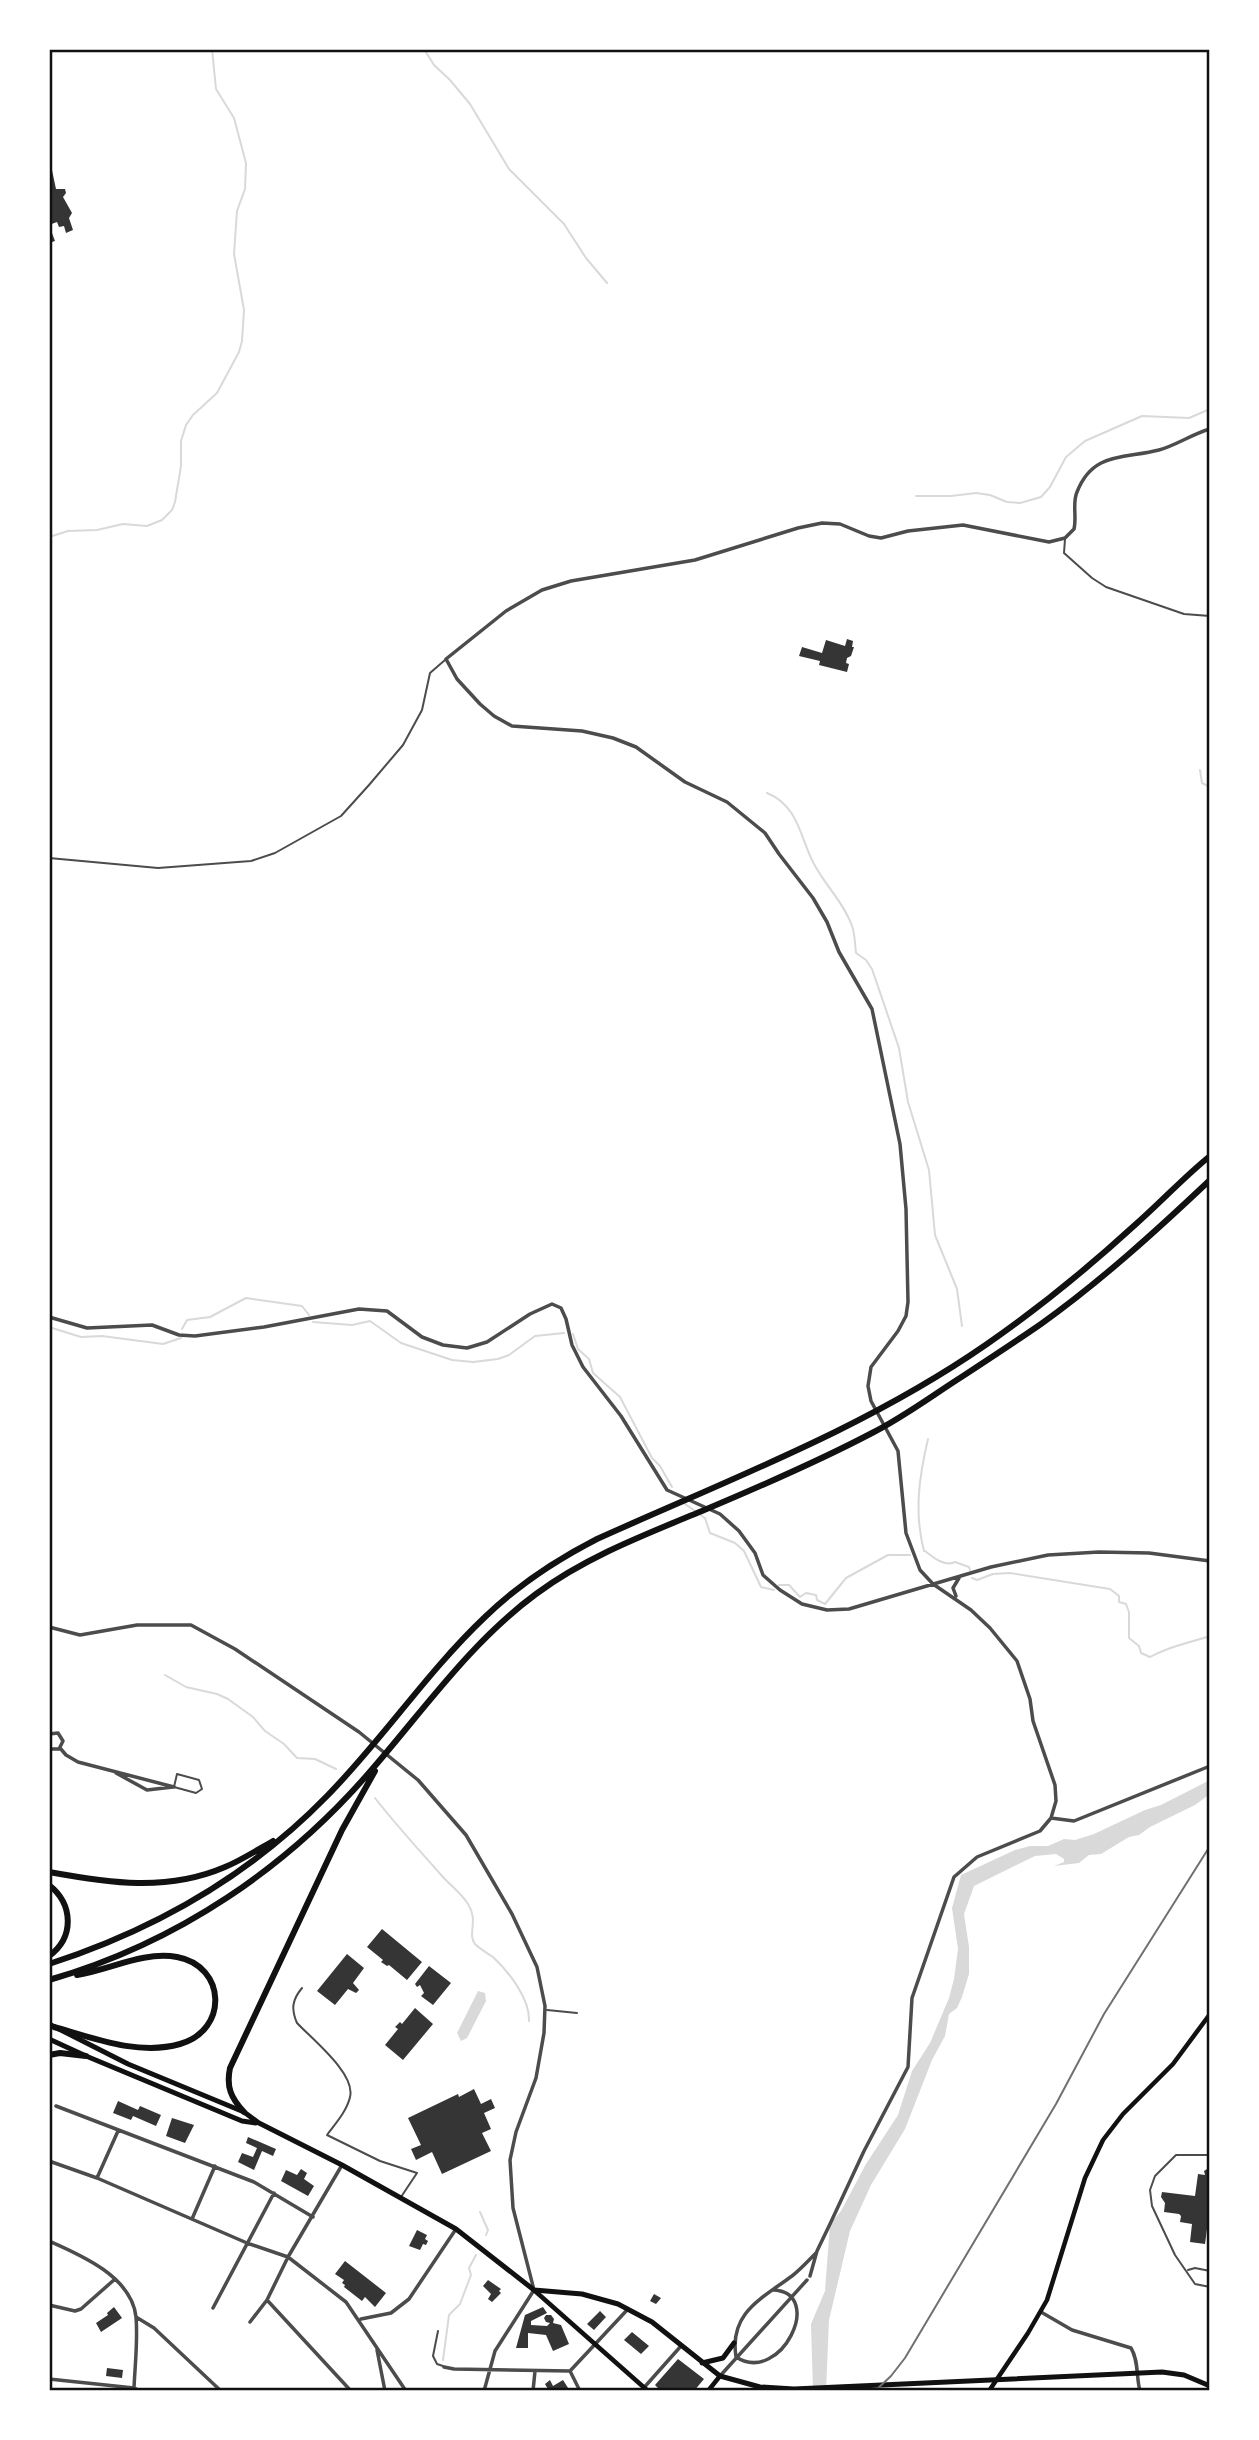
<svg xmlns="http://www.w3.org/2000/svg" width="1259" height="2440" viewBox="0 0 1259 2440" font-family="Ubuntu,sans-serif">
  <rect width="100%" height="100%" fill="#fff"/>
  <!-- water -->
  <path fill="#d9d9d9" d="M1210 1780V1794L1195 1805 1150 1827 1139 1835 1129 1837 1101 1854 1089 1855 1079 1863 1054 1866 1064 1862V1859L1056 1854 1035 1856 974 1886 964 1914 969 1947V1974L962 1997 957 2008 949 2014 945 2036 932 2060 905 2129 871 2185 850 2231 829 2320 826 2391H813L811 2324 825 2291 830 2224 841 2211 866 2164 898 2115 912 2071 930 2043 949 1998 954 1979 958 1949 952 1908 961 1875 1015 1850 1030 1846H1048L1064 1839 1075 1840 1094 1834 1145 1810 1161 1805Z
    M478 1991 485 1993 486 2001 467 2038 461 2041 457 2033Z"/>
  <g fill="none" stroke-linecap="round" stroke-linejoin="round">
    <!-- stream -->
    <path stroke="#d9d9d9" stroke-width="2" d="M424 49 434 65 450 80 470 104 509 169 564 224 586 258 607 283
      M916 496H951L976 493 990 495 1007 502 1020 503 1041 497 1050 487 1066 457 1085 441 1142 416 1189 418 1210 409
      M49 537 68 531 97 530 123 524 147 526 162 520 172 510 175 502 181 466V441L186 425 193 415 217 393 239 352 242 341 244 310 234 254 237 211 245 189 246 163 234 118 216 89 212 49
      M1200 770 1202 783 1210 787
      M767 793C799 806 800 838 814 864 825 885 844 903 852 926 855 934 855 945 856 953L866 960 872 969 899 1048 908 1102 929 1170 935 1235 957 1289 962 1326
      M313 1322 352 1325 370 1321 401 1343 452 1360 473 1362 498 1359 509 1355 535 1336 564 1333
      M49 1327 81 1337 102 1336 163 1344 181 1338
      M182 1329 187 1320 210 1317 246 1298 302 1306 309 1315
      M573 1334 578 1349 589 1359 593 1373 620 1397 652 1458 660 1466 672 1487
      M685 1504 695 1511
      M699 1514 705 1518 710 1533 735 1543 744 1551 761 1587 774 1590
      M924 1551C914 1513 919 1477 928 1439
      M925 1551C934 1558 945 1567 955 1562L969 1567 970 1570
      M972 1578 977 1580 993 1574 1010 1573 1110 1589 1119 1596V1602L1126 1604 1129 1612V1638L1139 1646 1141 1653 1150 1657C1169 1646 1189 1643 1210 1636
      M779 1585H789L800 1597 806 1593 816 1595 817 1600 825 1604 846 1578 888 1555H910
      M165 1675 186 1687 217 1694 228 1699 253 1717 265 1731 284 1744 297 1758 315 1759 336 1769
      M375 1798C396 1825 420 1851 442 1876 451 1886 460 1892 468 1904 479 1921 467 1934 475 1944 480 1949 487 1953 493 1957 509 1972 530 1999 529 2021
      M480 2212 488 2230 486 2235
      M443 2360 449 2315 460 2304 471 2275 469 2268 476 2255"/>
  </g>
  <!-- building -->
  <path fill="#353535" d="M49 156 56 189H65L66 193 63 197 72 213 69 218 73 230 66 233 64 226 59 227 57 222 49 225Z
    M49 225 55 241 49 243Z
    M847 639 853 641 852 647H854L851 656 847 658 846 663 849 664 847 672 819 665 820 661 799 656 802 647 822 653 826 640 845 646Z
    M382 1929 422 1962 407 1980 389 1965 387 1966 381 1962 383 1960 367 1947Z
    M347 1954 364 1968 353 1983 359 1990 356 1993 348 1989 335 2005 317 1991Z
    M429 1966 451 1983 433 2005 421 1996 424 1993 420 1985 417 1987 415 1984Z
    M415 2008 433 2024 403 2060 385 2045 398 2029 395 2027 400 2022 402 2024Z
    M474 2089 481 2104 491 2099 495 2108 484 2113 491 2129 482 2133 491 2151 442 2174 432 2152 416 2160 411 2149 421 2145 408 2118 458 2094 459 2097Z
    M118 2101 138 2110 140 2106 161 2115 156 2126 133 2116 131 2120 113 2113Z
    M172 2118 194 2125 185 2143 166 2136Z
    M248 2137 276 2149 273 2156 262 2151 254 2170 238 2162 242 2153 253 2157 257 2148 246 2143Z
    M1210 2167V2206L1205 2244 1190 2242 1192 2224 1180 2222 1181 2216 1179 2214 1164 2212 1165 2203 1161 2197 1162 2192 1195 2196 1198 2174 1205 2175 1204 2171Z
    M301 2169 307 2173 304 2179 314 2186 308 2196 281 2181 286 2170 297 2175Z
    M417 2230 427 2235 425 2239 428 2241 426 2245 423 2244 420 2250 409 2246Z
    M345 2261 386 2293 375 2307 365 2297 362 2301 344 2287 345 2285 342 2283 344 2280 335 2274Z
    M488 2280 501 2289 499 2291 501 2293 492 2302 488 2299 491 2294 483 2286Z
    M654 2294 661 2298 656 2304 650 2301Z
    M114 2307 122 2318 101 2332 96 2323 108 2315 107 2313Z
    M543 2307 547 2313 531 2321V2325L547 2326 550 2323 546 2322 544 2318 546 2315H551L554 2319 553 2323 561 2325 569 2344 553 2351 546 2335 528 2333V2348H516L525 2315Z
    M600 2311 606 2317 594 2330 587 2324Z
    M632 2332 649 2346 641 2354 624 2340Z
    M678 2359 704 2379 694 2391H661L655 2385Z
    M107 2368 123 2370 122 2378 106 2376Z
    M550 2380 553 2386 563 2380 570 2391H549L545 2384Z"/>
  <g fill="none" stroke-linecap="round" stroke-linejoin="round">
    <!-- service -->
    <path stroke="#4c4c4c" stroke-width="2" d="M1065 539 1064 553 1092 578 1106 587 1184 614 1210 616
      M49 858 158 868 251 861 275 853 341 816 369 785 403 745 422 710 430 673 445 660
      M177 1774 199 1780 202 1789 196 1793 174 1787Z
      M302 1988C292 2000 291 2009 297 2023 312 2039 356 2074 350 2097 347 2111 335 2124 327 2135L380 2161 417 2173 401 2197
      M547 2010 577 2013
      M1210 2155H1176L1155 2176 1150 2190 1152 2206 1175 2255 1195 2284 1210 2287
      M1188 2270 1195 2268 1210 2271
      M438 2331 433 2356 437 2364 443 2366"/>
    <!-- minor -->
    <path stroke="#4c4c4c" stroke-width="3.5" d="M49 1317 87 1328 152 1325 179 1335 195 1336 264 1327 359 1309 387 1311 422 1337 443 1345 467 1348 487 1342 530 1314 552 1304 561 1308 566 1319 572 1345 583 1367 621 1416 667 1490 720 1514 739 1531 755 1553 763 1575 780 1590 802 1604 827 1610 849 1609 991 1567 1048 1555 1099 1552 1149 1553 1210 1561
      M956 1596 953 1588 959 1578
      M49 1627 80 1635 137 1625H191L235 1649 359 1732 418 1780 466 1835 512 1914 537 1967 545 2006 544 2033 536 2078 516 2132 510 2160 513 2208 534 2290 495 2351 484 2391
      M49 1734 58 1733 63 1741 59 1749H49
      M60 1748 66 1755 78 1762 174 1787
      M116 1773 147 1790 173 1787
      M1051 1818 1074 1821 1210 1766
      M56 2106 254 2182 313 2217
      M49 2161 97 2178 247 2243 288 2257 346 2302 406 2391
      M97 2178 118 2131
      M192 2219 215 2166
      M49 2241C81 2255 132 2277 136 2317 138 2340 135 2365 134 2388
      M810 2276 817 2251 830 2224 864 2151 908 2067 912 1998 954 1877 977 1857 1040 1831 1051 1818 1056 1801 1055 1785 1033 1721 1030 1699 1017 1661 990 1628 971 1610 933 1584 920 1570 906 1533 898 1451 871 1401 868 1386 871 1367 898 1331 906 1316 908 1302 906 1209 900 1144 872 1009 839 952 827 922 813 898 779 854 765 833 727 802 685 782 636 747 613 738 582 731 512 726 494 716 480 704 457 679 446 659 506 611 542 590 571 581 695 560 798 528 822 523 840 524 869 536 881 538 908 531 963 525 1049 542 1065 538 1074 529C1077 517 1072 503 1077 492 1093 451 1125 459 1159 450 1177 445 1192 434 1210 429
      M773 2290C826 2292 781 2386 736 2357 729 2313 761 2299 792 2276 801 2269 808 2261 816 2253
      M267 2300 351 2391
      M49 2305 75 2311 81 2309 115 2279
      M213 2308 274 2193
      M1041 2312 1072 2330 1131 2348C1139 2361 1136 2377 1140 2391
      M136 2317 154 2328 221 2391
      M361 2319 391 2313 409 2299 456 2229
      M250 2322 267 2300 288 2257 342 2165
      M377 2350 385 2391
      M444 2367 454 2369 570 2371 628 2309
      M570 2371 580 2391
      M720 2376 807 2280
      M49 2379 134 2388 141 2391
      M533 2391 535 2371
      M641 2391 681 2346"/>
    <!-- secondary -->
    <path stroke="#111" stroke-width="4.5" d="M535 2291 648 2391
      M708 2391 720 2376
      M989 2391 1028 2333 1047 2300 1085 2178 1103 2140 1123 2114 1173 2064 1210 2014"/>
    <!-- primary -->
    <path stroke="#111" stroke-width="5" d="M49 2024 128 2064 244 2112 259 2123 342 2165 456 2229 534 2290 582 2294 618 2304 652 2322 720 2376 760 2387 794 2389 1162 2372 1184 2375 1210 2386
      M49 2039 86 2056 242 2121 256 2123
      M702 2363 723 2358 734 2343"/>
    <!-- motorway -->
    <path stroke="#111" stroke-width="6" d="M49 1872C109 1883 167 1892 225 1867 242 1860 257 1850 273 1841
      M49 1885C73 1904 75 1937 49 1956
      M49 1964C154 1930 250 1875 327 1796 383 1739 427 1672 485 1617 518 1585 556 1560 597 1539 730 1479 866 1428 987 1344 1039 1308 1089 1267 1136 1224 1161 1202 1184 1177 1210 1156
      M49 1980C177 1943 288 1868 374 1767 425 1708 472 1641 536 1594 586 1557 644 1535 702 1511 759 1487 817 1462 872 1433 904 1417 933 1395 963 1376 989 1359 1015 1342 1041 1324 1101 1281 1156 1231 1210 1180
      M54 2027C93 2038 139 2056 180 2044 229 2030 226 1966 177 1957 143 1951 109 1970 77 1975
      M49 2055 60 2053 86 2056
      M244 2112C231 2098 226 2087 230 2068L342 1830 375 1771"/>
    <!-- rail -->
    <path stroke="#707070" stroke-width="2" d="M875 2391 891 2376 905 2358 1056 2104 1104 2014 1210 1846"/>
  </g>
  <!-- border -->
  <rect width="1259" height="2440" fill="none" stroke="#ffffff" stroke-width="102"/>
  <rect x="51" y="51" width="1157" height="2338" fill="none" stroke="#111" stroke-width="2.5"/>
</svg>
